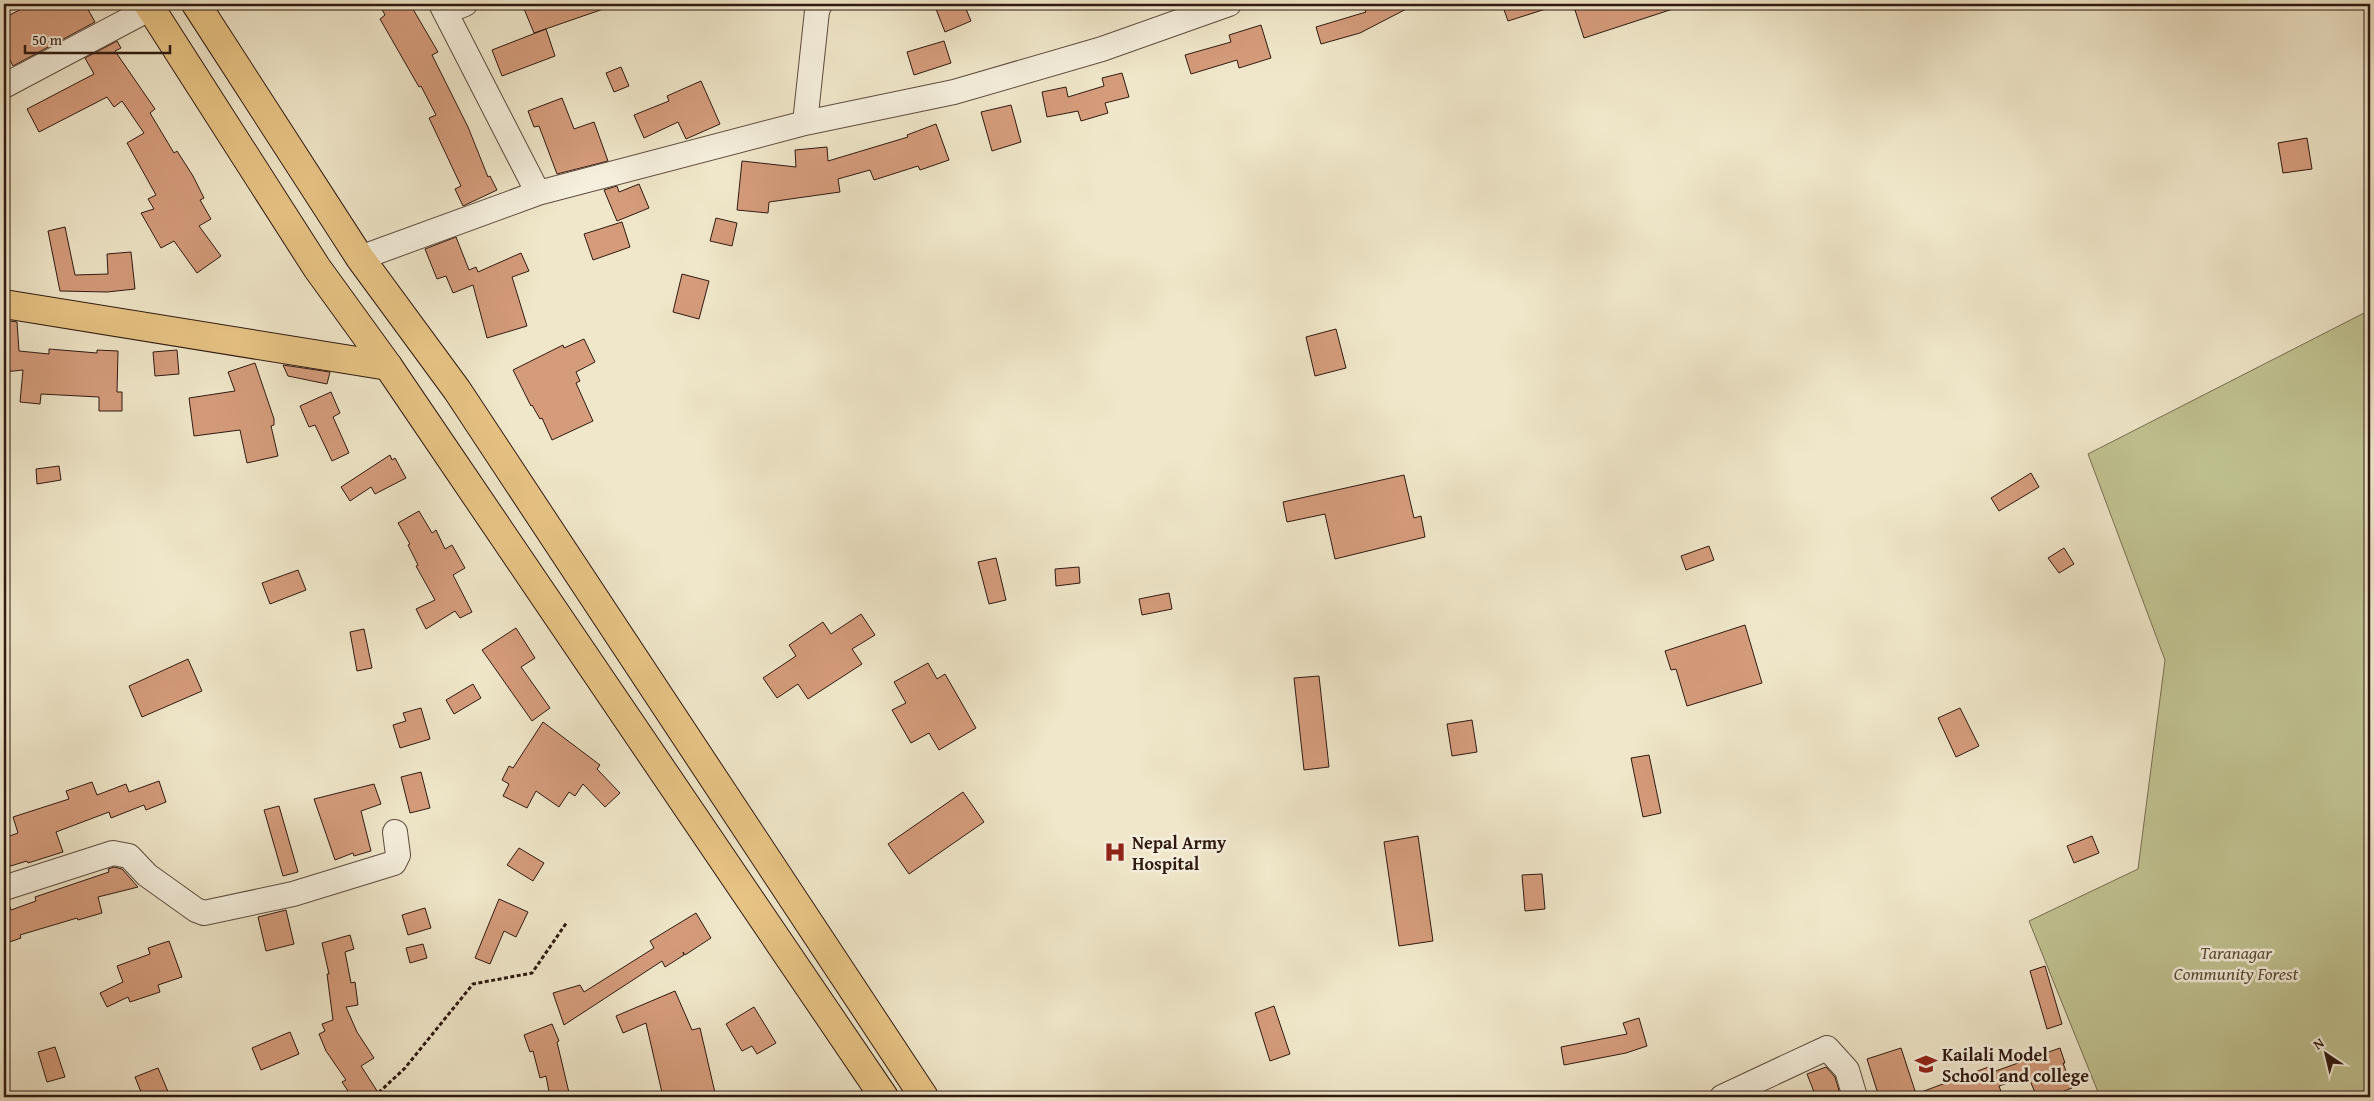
<svg xmlns="http://www.w3.org/2000/svg" width="2374" height="1101" viewBox="0 0 2374 1101" font-family="'Gentium Book Plus',serif">
  <rect width="100%" height="100%" fill="#f0e7ca"/>
  <filter id="stains"><feTurbulence type="fractalNoise" baseFrequency=".004" numOctaves="4"/><feColorMatrix values="0 0 0 0 .2 0 0 0 0 .09 0 0 0 0 .02 0 0 0 .5 -.17"/></filter>
  <radialGradient id="worn" r=".72"><stop offset=".6" stop-color="#630" stop-opacity="0"/><stop offset="1" stop-color="#630" stop-opacity=".3"/></radialGradient>
  <!-- green -->
  <path fill="#c1c392" stroke="#786e52" d="M2370 310V1097H2100L2029 921 2138 869 2165 660 2088 454Z"/>
  <!-- building -->
  <path fill="#d59c7c" stroke="#2f1911" d="M31 4H85L95 22 13 66 9 58 4 61V18Z
    M379 4H410L438 52 432 55 468 127 488 177 490 176 497 190 463 206 455 189 461 186 429 118 436 115 421 86 419 87 380 19 385 15Z
    M522 4H612V6L534 33Z
    M934 4H964L971 21 945 32Z
    M1361 4H1416L1360 33 1321 44 1316 27 1366 12Z
    M1502 4H1551L1552 7 1508 21Z
    M1593 4H1678L1679 7 1584 38 1575 10Z
    M1261 25 1271 58 1239 68 1237 60 1191 74 1185 55 1231 42 1229 35Z
    M546 29 555 56 502 76 492 50Z
    M117 41 121 48 115 51 155 109 150 113 174 153 177 151 193 176 204 198 200 200 211 219 199 226 221 256 197 273 174 241 161 248 141 213 154 209 148 199 156 195 127 143 144 133 122 101 114 107 107 97 39 132 27 109 94 74 85 58Z
    M944 41 951 63 914 75 907 52Z
    M621 67 629 86 614 92 606 73Z
    M1122 73 1129 97 1105 103 1108 113 1081 121 1078 111 1047 117 1042 92 1066 87 1068 97 1104 86 1102 78Z
    M701 81 720 124 686 139 678 122 644 138 634 115 669 101 667 96Z
    M562 98 574 129 594 122 608 161 557 174 539 126 534 127 528 111Z
    M1011 105 1021 142 992 151 981 112Z
    M936 124 949 160 920 170 918 166 874 180 870 170 838 179 840 192 769 202 768 213 737 210 742 161 796 167 795 150 827 147 828 161 908 137 907 135Z
    M2307 138 2312 169 2283 173 2278 143Z
    M639 184 649 208 617 221 604 190 617 186 619 192Z
    M716 218 737 223 732 246 710 241Z
    M622 222 630 247 593 260 584 234Z
    M65 227 75 275 108 274 107 254 131 252 135 289 107 292 60 291 48 231Z
    M456 237 469 270 476 267 478 272 521 253 529 271 512 277 527 326 487 338 473 285 453 293 446 276 437 279 425 249Z
    M682 274 709 281 699 319 673 312Z
    M4 320 17 322 19 351 49 354V349L97 353V350L118 351 117 392H122V411H99V397L41 394 40 404 20 402 23 370 4 372Z
    M1336 329 1346 368 1315 376 1306 337Z
    M584 339 595 362 576 372 580 381 576 383 593 421 552 440 542 418 540 419 532 405 531 406 513 370 563 345 564 348Z
    M177 350 179 374 155 376 153 352Z
    M255 363 274 419V425L271 426 278 456 247 463 240 430 194 436 189 398 235 391 228 372Z
    M283 365 330 372 327 384 288 376Z
    M331 392 340 413 333 417 349 453 332 461 315 425 309 427 300 406Z
    M390 455 392 460 395 458 406 478 375 494 371 487 350 501 341 487Z
    M59 466 61 480 37 484 36 469Z
    M2031 473 2039 487 1999 511 1991 498Z
    M1404 475 1414 518 1421 516 1425 537 1335 559 1325 514 1287 522 1283 502Z
    M419 511 432 533 436 530 445 549 452 545 465 568 453 575 472 612 460 618 455 611 426 629 416 609 435 600 416 566 418 565 408 545 410 544 398 523Z
    M1709 546 1714 560 1686 570 1681 556Z
    M2064 548 2074 564 2059 573 2048 558Z
    M996 558 1006 600 989 604 978 562Z
    M1079 567 1080 583 1056 586 1055 569Z
    M298 570 306 590 270 604 262 583Z
    M1169 593 1172 609 1142 615 1139 599Z
    M861 614 875 635 852 649 862 664 808 699 798 684 777 698 763 678 796 656 789 645 823 622 831 634Z
    M1745 625 1762 683 1687 706 1676 669 1671 670 1665 651Z
    M516 628 535 658 521 667 550 708 532 721 482 650Z
    M364 629 372 668 357 671 350 632Z
    M188 659 202 691 142 717 129 686Z
    M928 663 937 679 945 674 976 728 939 750 929 733 911 743 892 710 906 703 894 682Z
    M1319 676 1329 767 1304 770 1294 678Z
    M473 684 481 698 454 714 446 700Z
    M421 708 430 739 400 748 393 725 406 721 403 713Z
    M1960 708 1979 746 1956 757 1938 718Z
    M1472 720 1477 752 1452 756 1447 724Z
    M543 722 600 765 597 769 620 793 605 807 583 784 575 796 569 792 559 807 536 791 527 808 503 796 509 784 502 780 509 766 513 768Z
    M1649 755 1661 813 1643 817 1631 758Z
    M421 772 430 808 410 813 401 777Z
    M159 781 166 802 146 810 144 805 111 818 109 812 56 832 63 852 28 863 27 861 4 868V838L18 833 13 817 69 799 66 791 92 782 97 795 126 784 129 792Z
    M374 784 381 804 361 811 371 851 354 856 353 853 335 860 314 799Z
    M963 792 984 822 909 874 888 844Z
    M279 806 298 872 283 876 264 810Z
    M1418 836 1433 941 1399 946 1384 842Z
    M2092 836 2099 853 2074 863 2067 846Z
    M519 848 544 863 533 881 507 865Z
    M114 867 122 869 138 887 98 897 102 913 78 920 77 918 20 935 21 938 4 944V901H8L11 910 36 901 35 897 109 872 108 869Z
    M1542 874 1545 909 1525 911 1522 875Z
    M499 899 528 912 516 937 504 931 490 964 475 958Z
    M425 908 431 928 408 935 402 915Z
    M286 910 294 944 266 951 258 917Z
    M696 913 711 938 685 955 683 952 684 955 665 967 662 961 564 1025 553 993 580 985 584 992 654 948 650 941Z
    M350 935 354 949 345 952 351 983 355 982 358 1005 346 1007 357 1032 374 1058 361 1066 381 1097H352L342 1082 346 1080 326 1051 319 1034 325 1031 322 1024 333 1020 327 974H329L322 943Z
    M169 941 182 977 158 985 160 992 130 1002 128 997 107 1007 100 993 123 982 117 966 150 954 148 948Z
    M423 944 427 958 410 963 406 948Z
    M2045 966 2062 1024 2047 1029 2030 971Z
    M675 991 692 1030 700 1028 716 1097H663L646 1023 623 1033 616 1016Z
    M1274 1006 1290 1054 1270 1061 1255 1013Z
    M754 1007 776 1043 757 1054 752 1046 742 1051 726 1024Z
    M1639 1018 1647 1046 1626 1053 1564 1065 1561 1047 1627 1034 1623 1023Z
    M552 1024 559 1041 557 1042 570 1097H550L546 1076 540 1078 533 1051 530 1052 524 1035Z
    M290 1032 299 1054 261 1070 252 1048Z
    M55 1047 65 1077 47 1082 38 1052Z
    M1901 1048 1916 1094 1991 1066 1993 1072 2060 1048 2065 1063H2063L2072 1088 2048 1097H2037L2028 1076 1999 1086 2003 1097H1879L1867 1059Z
    M1826 1067 1835 1077 1841 1097H1816L1807 1074Z
    M158 1068 169 1094 161 1097H143L135 1077Z"/>
  <g fill="none" stroke-linecap="round" stroke-linejoin="round">
    <!-- minor casing -->
    <g stroke="#5f4c3f" stroke-width="26">
      <path id="minor" d="M441 4 538 193
        M445 12 465 4
        M4 86 151 8
        M805 123 817 11 820 4
        M360 258 538 193 805 123 954 92 1102 49 1229 4
        M4 888 113 853 129 856 147 875 196 910 204 913 293 894 394 863 398 855 395 832
        M1722 1097 1827 1048 1847 1070 1855 1097"/>
    </g>
    <!-- major casing -->
    <g stroke="#2f1911" stroke-width="30">
      <path id="major" d="M4 304 388 366"/>
    </g>
    <!-- highway casing -->
    <g stroke="#2f1911" stroke-width="30">
      <path id="highway" d="M148 4 317 268 388 366 884 1097
        M196 4 360 258 457 390 924 1097"/>
    </g>
    <!-- path -->
    <path stroke="#2f1911" stroke-width="3" stroke-dasharray="4 2.5" stroke-linecap="butt" d="M374 1097 405 1068 473 984 532 973 567 922"/>
    <!-- minor -->
    <use href="#minor" stroke="#f5efdd" stroke-width="24"/>
    <!-- major -->
    <use href="#major" stroke="#e8c485" stroke-width="28"/>
    <!-- highway -->
    <use href="#highway" stroke="#e8c485" stroke-width="28"/>
  </g>
  <!-- icons -->
  <defs>
    <g id="hospital-bare" transform="scale(1.725)"><path d="M-5-5h3v3.5h4V-5h3V5h-3V1.5h-4V5h-3Z" fill="#8f2418" stroke="#f5efdd" stroke-width="2.5" paint-order="stroke"/></g>
    <g id="school-bare" transform="scale(1.725)"><path d="M0-5L7-2L0 1L-7-2ZM-4 1L0 2.5L4 1V4Q0 6-4 4Z" fill="#8f2418" stroke="#f5efdd" stroke-width="2.5" paint-order="stroke"/></g>
  </defs>
  <g fill-rule="evenodd">
    <use href="#hospital-bare" x="1115" y="852"/>
    <use href="#school-bare" x="1926" y="1064"/>
  </g>
  <g text-anchor="middle" dominant-baseline="central" stroke-width="5" stroke-linejoin="round" paint-order="stroke">
    <!-- poi labels -->
    <g font-size="18" font-weight="bold" fill="#2f1911" stroke="#f5efdd" text-anchor="start">
      <text x="1132" y="842">Nepal Army<tspan x="1132" dy="21">Hospital</tspan></text>
      <text x="1942" y="1054">Kailali Model<tspan x="1942" dy="21">School and college</tspan></text>
    </g>
    <!-- park labels -->
    <g font-size="18" font-style="italic" fill="#5b4c38" stroke="#f5efdd">
      <text x="2236" y="952">Taranagar<tspan x="2236" dy="21">Community Forest</tspan></text>
    </g>
  </g>
  <!-- margin -->
  <rect width="2374" height="1101" fill="none" stroke="#f0e7ca" stroke-width="20"/>
  <rect x="5" y="5" width="2364" height="1091" fill="none" stroke="#2f1911" stroke-width="2.5"/>
  <rect x="10" y="10" width="2354" height="1081" fill="none" stroke="#2f1911"/>
  <!-- north arrow -->
  <g transform="translate(2326 1054) rotate(325)" stroke="#f5efdd" stroke-width="4" paint-order="stroke">
  <path d="M0-4L9 19L0 12L-9 19Z" fill="#2f1911"/>
  <text y="-8" font-size="14" font-weight="bold" text-anchor="middle" fill="#2f1911">N</text>
  </g>
  <!-- scale -->
  <path d="M25 45v8h145v-8" fill="none" stroke="#2f1911" stroke-width="2.5"/>
  <text x="32" y="45" font-size="15" fill="#2f1911" stroke="#f5efdd" stroke-width="4" paint-order="stroke">50 m</text>
  <rect width="100%" height="100%" filter="url(#stains)"/>
  <rect width="100%" height="100%" fill="url(#worn)"/>
</svg>
